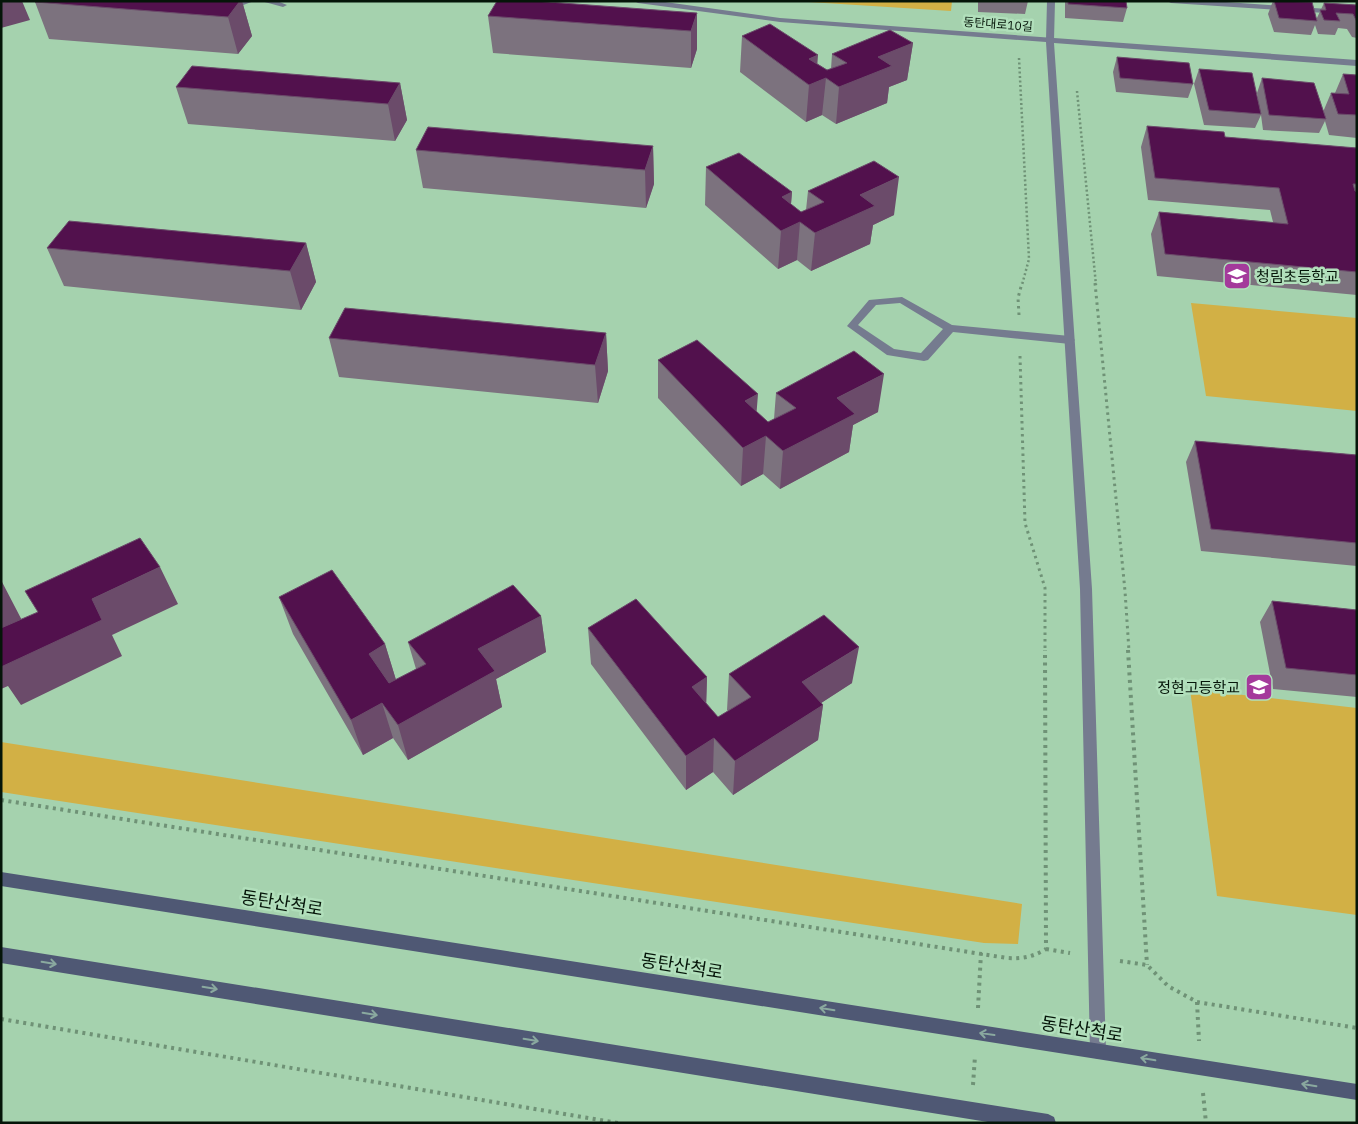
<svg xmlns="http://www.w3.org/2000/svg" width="1358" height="1124" viewBox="0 0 1358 1124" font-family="'IBM Plex Sans','Noto Sans KR',sans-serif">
  <rect width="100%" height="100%" fill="#a5d2ae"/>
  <!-- green -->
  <path fill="#d2b045" d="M793 1H952L951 11Z
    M1191 303 1357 318V411L1206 396Z
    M1190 689 1357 708V915L1217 896Z
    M1 742 1022 904 1018 944 984 943 1 792Z"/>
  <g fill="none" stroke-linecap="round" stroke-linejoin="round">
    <!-- path-far2 -->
    <path stroke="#6f9276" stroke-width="2.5" stroke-dasharray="2 2.5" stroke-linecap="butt" d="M540 1 548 3
      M1019 58 1029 259 1022 285
      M1077 91 1096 285"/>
    <!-- path-far1 -->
    <path stroke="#6f9276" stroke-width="3" stroke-dasharray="2.5 4" stroke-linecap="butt" d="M1095 283 1125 591 1129 651
      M1019 315 1018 298 1022 283
      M1020 356 1025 523 1045 588V651"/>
    <!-- path -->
    <path stroke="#6f9276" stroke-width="4" stroke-dasharray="3 4.5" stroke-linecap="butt" d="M1128 650 1147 965
      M1 800 1007 958C1022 959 1033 957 1046 949L1045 650
      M1046 949 1070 953
      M1120 961 1147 965 1168 986 1197 1002 1357 1028
      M1197 1002 1199 1041
      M978 1008 981 953
      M1 1019 618 1123
      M973 1085 975 1056
      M1203 1093 1206 1123"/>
    <!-- service -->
    <path fill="#757b8f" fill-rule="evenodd" d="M199 1H213L230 5 242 1H254L230 10Z
      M261 1H277L287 5 283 7Z
      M902 297 952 325 1070 336 1075 340 1070 344 953 332 928 360 924 361 887 355 847 326 869 300ZM900 303 943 329 921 353 894 349 858 325 876 305Z"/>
    <!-- minor -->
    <path fill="#757b8f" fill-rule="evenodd" d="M1047 1H1055L1054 40 1050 42 1046 40Z
      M1167 1H1212L1357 11V15L1171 3Z"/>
    <!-- tertiary -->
    <path fill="#757b8f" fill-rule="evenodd" d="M634 1H658L780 18 1357 60V66L1054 43 1092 589 1106 1051 1104 1057 1098 1059 1092 1057 1090 1051 1080 589 1046 42 780 22 638 3Z"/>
    <!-- secondary -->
    <path fill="#4f5874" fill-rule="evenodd" d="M1 872 1357 1084V1100L1 886Z
      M1 947 1048 1114 1054 1117 1056 1123H994L1 963Z"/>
  </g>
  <!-- wall -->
  <path fill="#7c727e" d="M242 1 252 36 238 54 49 39 35 2Z
    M978 1H1028L1025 14 978 12Z
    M1065 1H1126L1127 8 1123 22 1065 18Z
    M1273 1H1300L1316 20 1324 3 1357 5V38L1352 37 1347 29 1338 28 1335 35 1318 34 1315 25 1311 35 1274 32 1268 14Z
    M697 13V49L691 68 493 53 488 16Z
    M742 36 818 64 827 70 831 69 832 54 913 43 907 80 889 87 887 103 836 124 822 115 806 122 740 72Z
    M1117 57 1193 84 1188 98 1116 92 1113 72Z
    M1199 69 1259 106 1257 93 1262 78 1323 112 1331 93H1335L1343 74 1357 75V138L1329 135 1325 121 1319 133 1263 130 1261 115 1255 128 1204 125 1194 84Z
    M400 83 407 120 395 141 188 124 176 87Z
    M1147 126 1225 137 1357 148V295L1157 276 1151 234 1159 212 1273 222 1270 210 1148 200 1141 147Z
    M653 146 654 184 646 208 423 188 416 150Z
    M706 167 792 192 791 204 801 212 806 210 808 191 894 215 873 225 870 244 811 271 797 260 778 269 705 205Z
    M306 243 316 282 301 310 64 286 47 248Z
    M606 333 608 371 598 403 339 377 329 338Z
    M658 360 756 411 768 422 774 419 776 393 878 412 853 425 849 452 780 489 763 474 741 486 658 398Z
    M1195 441 1357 455V566L1201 551 1186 462Z
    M279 597 385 644 396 680 416 669 408 642 541 616 546 652 496 679 502 707 408 760 393 738 363 755 293 634Z
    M1272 601 1357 610V697L1273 689 1260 622Z
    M588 628 707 677 706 703 718 717 728 711 727 710 729 674 852 683 821 703 823 705 818 740 733 795 713 772 686 790 591 664Z"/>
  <!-- shaded-wall -->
  <path fill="#6b4b6a" d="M1 1H22L30 20 1 28Z
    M240 1H242L252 36 238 54 228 17Z
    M697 13V49L691 68V31Z
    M913 43 907 80 889 87 887 103 836 124 839 87 878 57Z
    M818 55 816 82 826 78 822 115 806 122 809 85V59Z
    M400 83 407 120 395 141 388 104Z
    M653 146 654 184 646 208 645 170Z
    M899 177 894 215 873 225 870 244 811 271 815 233 860 195Z
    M792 192 789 227 800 222 797 260 778 269 781 231 782 197Z
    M306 243 316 282 301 310 290 271Z
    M606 333 608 371 598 403 595 365Z
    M884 374 878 412 853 425 849 452 780 489 783 451 837 398Z
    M758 394 755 432 745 401Z
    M766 436 763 474 741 486 743 448Z
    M160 567 178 604 112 635 122 656 21 705 8 686 1 689V580L27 630 92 599Z
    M541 616 546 652 496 679 502 707 408 760 398 725 478 649Z
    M385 644 396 680 380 690 369 654Z
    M859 647 852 683 798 718 802 682Z
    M707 677 706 712 692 687Z
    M382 703 393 738 363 755 351 720Z
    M823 705 818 740 733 795 735 761Z
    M714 738 713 772 686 790V756Z"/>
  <!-- building -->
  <path fill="#52114d" stroke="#6b4b6a" d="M36 1H240L228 17 35 2Z
    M497 1H535L697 13 691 31 488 16Z
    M1068 1H1126L1127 8 1068 4Z
    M1274 1 1312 2 1317 21 1279 18Z
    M1324 3 1357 5V22L1353 14 1336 13 1340 21 1324 20 1320 10H1326Z
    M770 24 818 55 809 59 827 70 847 63 832 54 890 30 913 43 878 57 892 66 839 87 826 78 809 85 742 36Z
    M1117 57 1189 63 1193 84 1120 78Z
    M192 66 400 83 388 104 176 87Z
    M1199 69 1252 73 1261 114 1209 110Z
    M1343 74 1357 75V115L1338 114 1331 93 1349 94Z
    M1262 78 1314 83 1326 119 1269 115Z
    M1147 126 1224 132 1225 137 1357 148V184H1353L1355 191 1357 192V272L1165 254 1159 212 1288 224 1279 188 1155 178Z
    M428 127 653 146 645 170 416 150Z
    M739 153 792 192 782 197 801 212 824 202 808 191 874 161 899 177 860 195 875 206 815 233 800 222 781 231 706 167Z
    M69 221 306 243 290 271 47 248Z
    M345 308 606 333 595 365 329 338Z
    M697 340 758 394 745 401 768 422 796 408 776 393 854 351 884 374 837 398 855 414 783 451 766 436 743 448 658 360Z
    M1195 441 1357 455V543L1211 529Z
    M140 538 160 567 92 599 102 620 1 667V628L38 612 25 591Z
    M332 570 385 644 369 654 389 683 426 664 408 642 513 585 541 616 478 649 495 671 398 725 382 703 351 720 279 597Z
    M636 599 707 677 692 687 718 717 751 697 729 674 824 615 859 647 802 682 823 705 735 761 714 738 686 756 588 628Z
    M1272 601 1357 610V675L1286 668Z"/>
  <!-- one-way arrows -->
  <defs><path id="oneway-shaft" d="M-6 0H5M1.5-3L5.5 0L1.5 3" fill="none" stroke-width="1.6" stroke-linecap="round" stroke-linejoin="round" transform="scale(1.25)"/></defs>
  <g stroke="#8aa99f">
    <use href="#oneway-shaft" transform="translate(49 963) rotate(9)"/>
    <use href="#oneway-shaft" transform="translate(210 988) rotate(9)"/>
    <use href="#oneway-shaft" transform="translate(827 1009) rotate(-171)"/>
    <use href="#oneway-shaft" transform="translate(370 1014) rotate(9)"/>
    <use href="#oneway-shaft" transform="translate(987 1034) rotate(-172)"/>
    <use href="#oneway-shaft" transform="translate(531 1040) rotate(9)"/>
    <use href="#oneway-shaft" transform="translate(1148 1059) rotate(-170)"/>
    <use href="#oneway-shaft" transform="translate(1309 1085) rotate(-171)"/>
  </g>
  <!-- icons -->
  <defs>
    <g id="school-square" transform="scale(1.4375)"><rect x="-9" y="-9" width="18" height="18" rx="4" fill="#a43a9b" stroke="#b1dfbb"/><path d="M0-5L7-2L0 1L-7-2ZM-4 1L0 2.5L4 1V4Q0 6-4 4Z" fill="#fff"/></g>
  </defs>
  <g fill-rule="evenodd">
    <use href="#school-square" x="1237" y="276"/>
    <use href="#school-square" x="1259" y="687"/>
  </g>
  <g text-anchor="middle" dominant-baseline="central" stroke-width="5" stroke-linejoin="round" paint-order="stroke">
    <!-- far-street labels -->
    <g font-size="12" fill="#051509" stroke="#b1dfbb">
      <text transform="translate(998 24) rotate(4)">동탄대로10길</text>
    </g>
    <!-- poi labels -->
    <g font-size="15" fill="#051509" stroke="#b1dfbb" text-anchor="start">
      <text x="1256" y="276">청림초등학교</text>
      <text x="1240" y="687" text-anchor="end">정현고등학교</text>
    </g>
    <!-- near-street labels -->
    <g font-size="18" fill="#051509" stroke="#b1dfbb">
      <text transform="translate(282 903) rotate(9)">동탄산척로</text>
      <text transform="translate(682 966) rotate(9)">동탄산척로</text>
      <text transform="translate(1082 1029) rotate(9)">동탄산척로</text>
    </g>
  </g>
  <!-- border -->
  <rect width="1358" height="1124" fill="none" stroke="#051509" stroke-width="5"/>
</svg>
